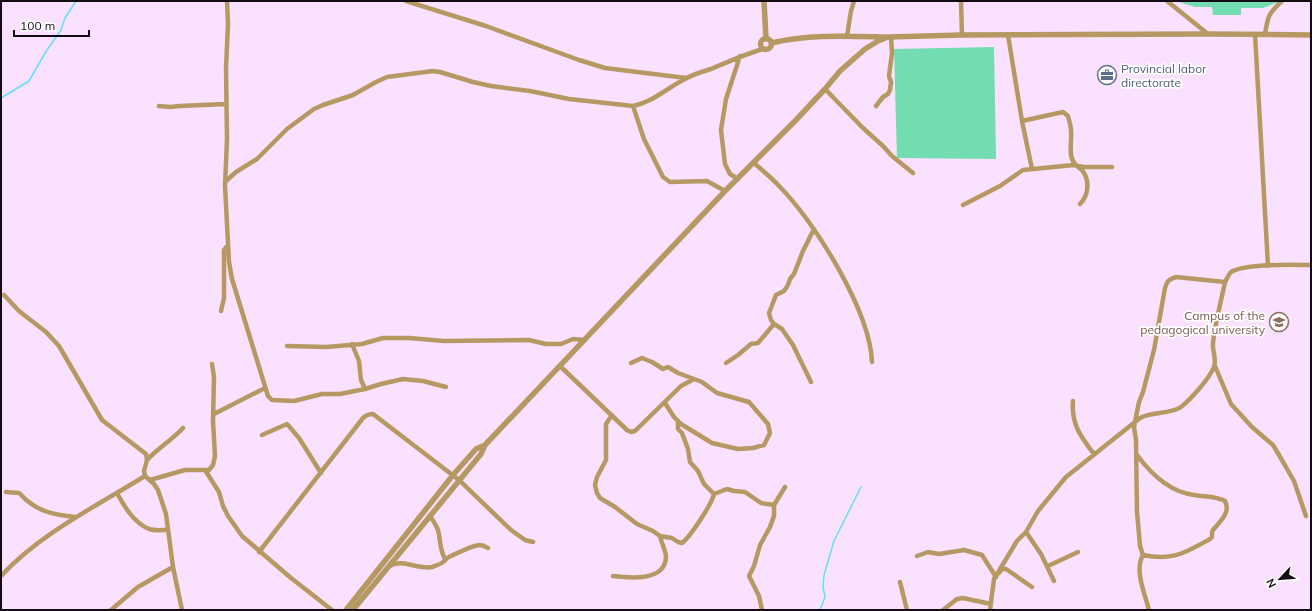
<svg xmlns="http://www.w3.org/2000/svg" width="1312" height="611" viewBox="0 0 1312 611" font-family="Mulish,sans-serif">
  <rect width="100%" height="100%" fill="#fae1ff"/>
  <!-- green -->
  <path fill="#73dcb1" d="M1176 1H1281L1263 8H1241V15H1213L1212 7H1195Z
    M994 47 996 159 897 158 894 49Z"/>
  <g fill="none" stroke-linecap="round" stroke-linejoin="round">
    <!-- stream -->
    <path stroke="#62dffe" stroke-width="1.5" d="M1 98 29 81 47 50 61 30 65 18 76 1
      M820 610 825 597 823 587 824 575 834 541 861 487"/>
    <!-- minor -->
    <path stroke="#b69862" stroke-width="4.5" d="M227 1 228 24 226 68 227 139 225 186 229 262 232 279 268 396 272 400 294 401 322 394H340L365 389 381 384 403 379 423 381 446 387
      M406 1 486 26 579 60 605 68 686 78
      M961 1 962 35
      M1167 1 1208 34
      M1255 34 1268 266
      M1265 34C1268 16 1268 14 1282 1
      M1008 35 1022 121 1032 169
      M847 36 851 11 854 1
      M825 89 863 128 883 146 892 156 913 173
      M159 106 170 107 180 106 226 104
      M633 106 644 139 663 177 670 182 707 181 725 191
      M876 106 883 97 888 94 890 90 891 82 889 76 892 53 891 37
      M1022 121 1063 112 1068 116C1069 120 1071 126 1071 131 1072 140 1069 150 1072 159 1074 165 1078 166 1082 170 1090 180 1089 195 1080 204
      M754 163C763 171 772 178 779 186 815 222 870 311 872 362
      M738 179 730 174 725 164 721 130 726 99 740 56
      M226 181 236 172 257 159 287 129 314 109 323 105 353 95 376 82 387 77 433 71 440 72 473 82 491 86 530 91 569 99 633 106C653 102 667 88 685 79 693 74 702 72 711 69 728 62 745 54 763 49
      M963 205 1000 186 1023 170 1074 165 1083 167H1112
      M4 295 19 311 46 332 59 346 102 420 146 454 147 460 144 471 145 476 154 484 158 490 166 514 173 567 182 610
      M221 311 224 298V250L228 245
      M352 344 359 361 361 380 365 389
      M287 346 326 347 362 344 383 338H409L444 341 529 340 546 344H561L573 339 585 340
      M631 363 642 358 652 362 663 369 668 367 678 373 694 379
      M726 363 738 355 751 344 758 343 774 324
      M560 366 627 430 631 432 635 431 681 386 694 379 702 382 717 393 749 402 768 424 770 433 764 445 753 448 738 449 712 443 681 424 674 417 665 403
      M1215 366 1231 404 1252 427 1273 445 1279 455 1294 481 1306 516
      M811 382 793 345 782 329 774 324 771 320 769 313 776 295 784 291 788 285 790 279 794 274 803 251 814 229
      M1073 401C1071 424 1081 437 1094 454
      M214 414 265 388
      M612 415 606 424V460L597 477 595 485 597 493 600 498 615 507 637 524 653 531 660 536 672 538 678 542 682 543C690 537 712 504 714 494L704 484 698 471 690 462 688 449 682 433 678 429V421
      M262 435 287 424 288 425 299 438 321 473
      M1137 455C1151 474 1170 492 1194 495 1204 497 1216 496 1225 501 1231 513 1220 521 1213 530L1212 532V537L1210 539C1185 553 1173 561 1143 555
      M147 460C158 448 172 440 183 428
      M205 470 219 492 223 506 228 516 242 536 291 578 332 610
      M150 480 185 470H209L213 465 215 456 213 421 214 377 212 364
      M6 492 19 493C23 496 25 500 29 502 42 513 58 515 75 517
      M117 493C124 506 134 523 149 529 155 531 162 530 168 530
      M714 494 727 489 734 491 745 492 761 503 774 505
      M430 515C432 520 436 524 438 530 441 541 439 548 445 559
      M1026 532 1041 554 1054 581
      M259 552 363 418C366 415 368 414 373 414L459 480 511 530 525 540 533 542
      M917 556 928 552 939 554 964 550 982 555 996 577
      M389 566C403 558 417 570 432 567 435 566 441 564 443 562 445 561 446 559 447 558 455 554 471 546 479 545 482 545 485 546 488 548
      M1048 566 1078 552
      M999 573 1002 569H1006L1032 587
      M1 576C41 533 95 507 145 476
      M613 576C629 578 665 582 666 557 666 551 661 542 660 536
      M900 582 907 610
      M111 610 138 587 173 567
      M762 610 759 596 749 576 754 566 760 545 770 527 774 516V505L785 487
      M943 610 957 599 963 598 991 604
      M990 610 994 579 1017 541 1026 532 1038 511 1066 477 1140 418C1152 411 1169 415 1181 407 1191 399 1209 379 1214 367 1217 360 1212 350 1213 343 1215 323 1221 302 1225 282 1227 279 1228 275 1231 272 1246 263 1293 265 1311 265
      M1149 610C1145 594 1134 570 1143 555L1140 546 1137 512 1136 440 1134 427 1139 402 1143 392 1154 350 1165 288C1167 281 1169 279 1176 277L1225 282"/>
    <!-- tertiary -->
    <path stroke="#b69862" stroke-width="5.5" d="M764 1 766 39
      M760.5 44a5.5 5.5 0 1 1 11 0a5.5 5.5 0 1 1-11 0Z
      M771 43C808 34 847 36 886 37
      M346 610 453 475 476 449 485 445
      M353 610 481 454 485 445 725 191 796 120 825 89 840 71 865 49 878 41 888 37 962 35 1208 34 1311 35"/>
  </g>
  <!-- icons -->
  <defs>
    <g id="office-ring" transform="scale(1)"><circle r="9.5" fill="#fff" stroke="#5c6f8a" stroke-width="1.5"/><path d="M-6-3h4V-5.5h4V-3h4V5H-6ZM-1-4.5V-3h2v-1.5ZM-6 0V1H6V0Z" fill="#5c6f8a"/></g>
    <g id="university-ring" transform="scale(1)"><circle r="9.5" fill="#fff" stroke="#8d6e63" stroke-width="1.5"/><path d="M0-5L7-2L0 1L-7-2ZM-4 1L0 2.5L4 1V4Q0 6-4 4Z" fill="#8d6e63"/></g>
  </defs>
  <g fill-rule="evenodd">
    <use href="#office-ring" x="1107" y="75"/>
    <use href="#university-ring" x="1279" y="322"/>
  </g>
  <g text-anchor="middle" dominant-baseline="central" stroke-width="3.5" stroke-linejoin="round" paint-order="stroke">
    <!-- service labels -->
    <g font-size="12" fill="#4e5e75" stroke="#fff" text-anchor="start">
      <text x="1121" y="68">Provincial labor<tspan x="1121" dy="14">directorate</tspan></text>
    </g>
    <!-- education labels -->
    <g font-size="12" fill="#785e54" stroke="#fff" text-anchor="end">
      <text x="1265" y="315">Campus of the<tspan x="1265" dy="14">pedagogical university</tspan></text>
    </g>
  </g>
  <!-- border -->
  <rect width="1312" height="611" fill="none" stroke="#130b14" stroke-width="4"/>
  <!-- north arrow -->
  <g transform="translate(1280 579) rotate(244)" stroke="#ffffff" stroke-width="3" paint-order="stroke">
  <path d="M0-3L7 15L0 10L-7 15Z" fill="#130b14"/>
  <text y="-6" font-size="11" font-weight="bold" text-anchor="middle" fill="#130b14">N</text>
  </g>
  <!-- scale -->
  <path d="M14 30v6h75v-6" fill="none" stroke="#130b14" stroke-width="2"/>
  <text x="20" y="30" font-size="12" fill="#130b14" stroke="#ffffff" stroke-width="3" paint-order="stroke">100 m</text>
</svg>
